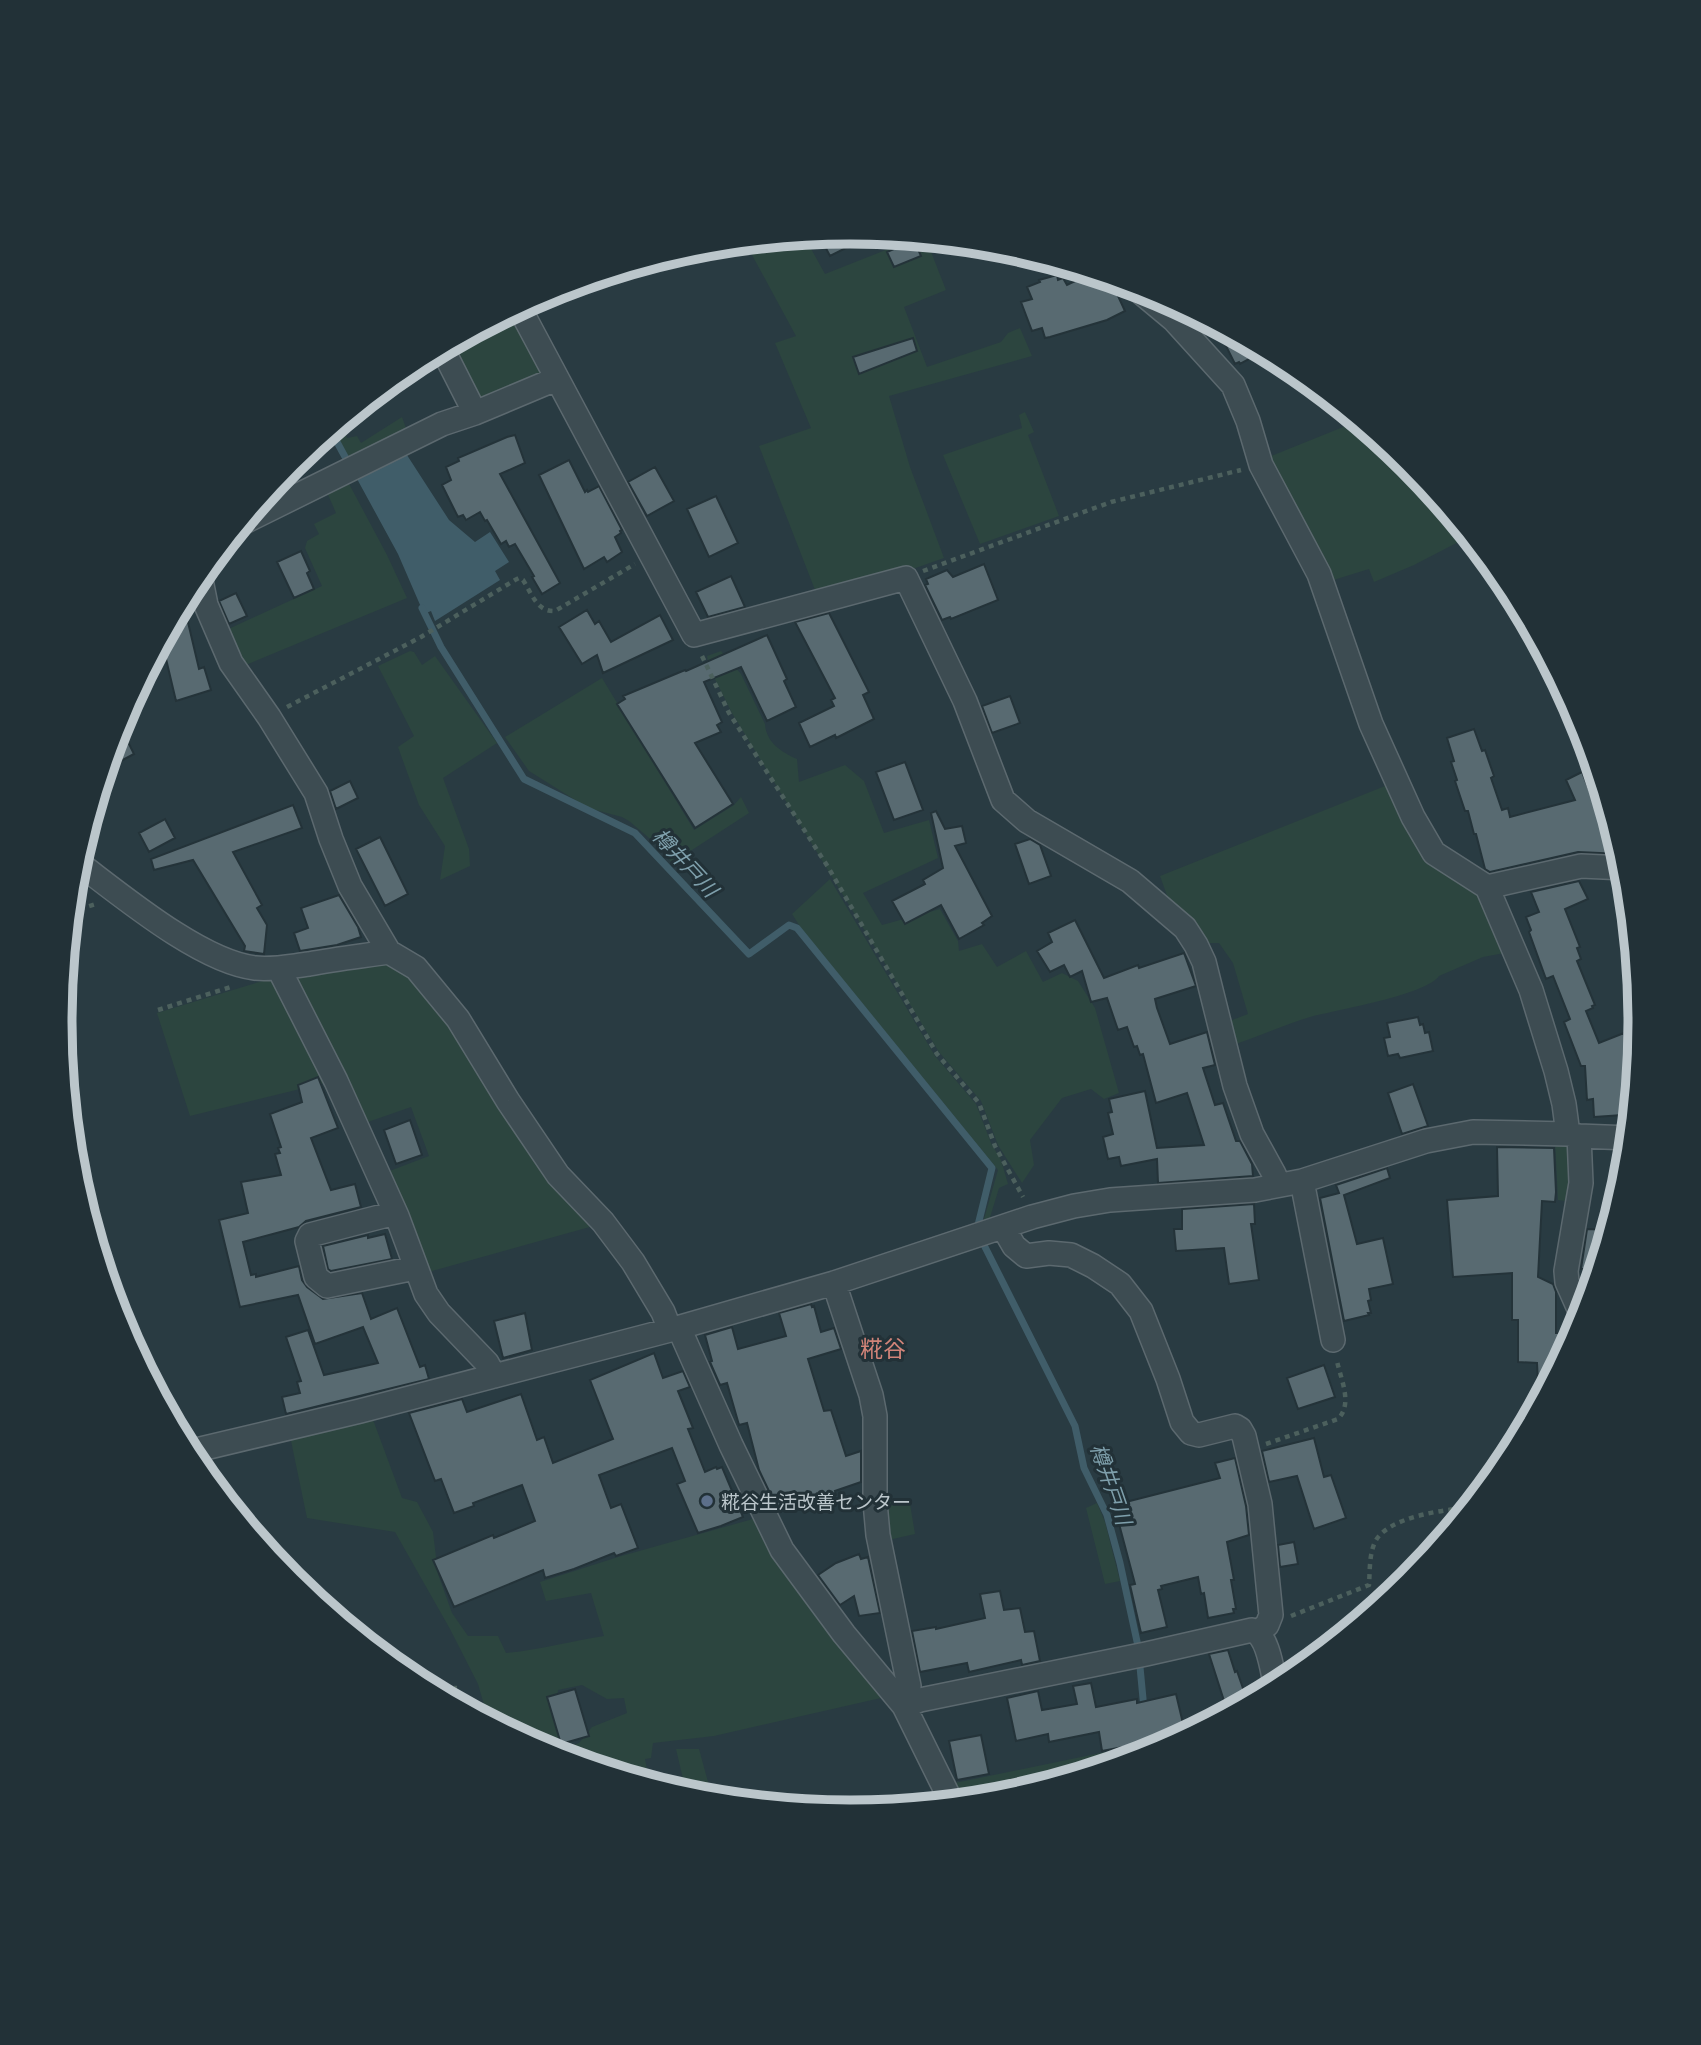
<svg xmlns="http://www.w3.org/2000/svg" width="1701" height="2045" viewBox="0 0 1701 2045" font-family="Lato,'Noto Sans JP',sans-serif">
  <rect width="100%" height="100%" fill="#293b42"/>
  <!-- green -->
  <path fill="#2c453f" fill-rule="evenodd" d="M804 236 825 274 916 238 926 239 946 290 904 307 927 367 1001 342 1008 333 1020 328 1032 356 889 396 910 467 944 558 907 571 817 595 759 446 811 428 775 343 796 336 745 242Z
    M510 312 544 373 485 403 474 399 445 347Z
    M356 411 351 422 343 428 347 438 357 436 361 443 402 417 407 431 348 464 330 431Z
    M1025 412 1034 432 1028 435 1059 516 980 544 943 455 1022 428 1019 415Z
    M1358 421 1410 463 1470 536 1414 565 1374 582 1369 569 1327 582 1266 458Z
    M347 480 387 555 407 598 241 667 222 632 322 586 305 548 307 541 319 534 314 524 336 513 326 490Z
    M410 651 414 652 422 665 435 656 497 743 443 778 469 849 470 866 440 880 445 846 419 805 398 747 414 736 378 666Z
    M721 651 741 674 765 724C766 742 781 752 797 759L799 782 845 765 864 781 884 833 929 820 938 858 863 893 882 925 940 909 958 941 959 951 982 944 997 967 1026 951 1043 982 1062 973 1078 981 1095 1008 1119 1093 1104 1099 1091 1089 1062 1098 1030 1140 1034 1165 1022 1183 998 1145 981 1101 939 1052 732 713 709 667 707 656Z
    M602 678 694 830 734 805 741 797 749 813 672 863 655 843 629 821 622 817 588 808 529 771 505 737Z
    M1390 784 1480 890 1510 952 1483 957 1439 976C1426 995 1336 1010 1310 1017 1284 1025 1259 1036 1233 1045L1227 1022 1248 1014 1233 963 1219 943H1209L1205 936 1169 901 1160 876Z
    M830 879 935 1056 976 1104 991 1143 1001 1160 1008 1184 999 1188 988 1224 982 1226 998 1170 803 931 792 914Z
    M376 960 413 974 597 1225 425 1273 387 1172 429 1156 411 1107 365 1123 298 981 300 975Z
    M269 979 279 985 329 1082 190 1116 157 1013Z
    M1555 1142 1574 1146 1573 1202 1558 1200Z
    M372 1417 402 1498 417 1502 433 1532 438 1574 452 1613 468 1636H498L506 1653C539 1650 571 1641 604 1636L591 1593 546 1601 540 1582 618 1557 760 1517 881 1686V1698L714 1736 653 1743 651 1758 645 1759 650 1784 547 1753 489 1722 478 1684 450 1629 395 1532 307 1518 290 1436ZM582 1685 607 1699 624 1698 627 1713 592 1727 579 1743 571 1746 555 1716 558 1690Z
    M909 1498 915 1534 884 1541 880 1503Z
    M1097 1503 1105 1522 1120 1581 1105 1584 1086 1508Z
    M1144 1744V1756L1004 1798 959 1803 950 1784Z
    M676 1749H699L713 1800 687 1796Z"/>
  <!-- water -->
  <path fill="#405d69" d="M405 452 449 520 475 542 490 532 509 562 495 571 500 580 435 621 431 611 424 614 398 554 356 477Z"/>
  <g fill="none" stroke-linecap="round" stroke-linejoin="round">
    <!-- stream -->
    <path stroke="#405d69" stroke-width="7" d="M331 431 350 466
      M422 608 441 647 524 779 635 833 749 954 789 925 797 928 992 1168 978 1225
      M983 1243 1075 1426 1084 1468 1107 1515 1120 1563 1138 1646 1144 1709
      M1146 1735 1147 1755"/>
  </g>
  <!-- building -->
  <path fill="#586a71" stroke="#243339" stroke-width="2" d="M851 232 874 234 830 256 819 235Z
    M914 240 921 256 894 267 887 252Z
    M1092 273 1104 277 1108 285 1112 283 1125 311 1107 320 1050 337 1045 338 1042 328 1032 331 1021 302 1032 299 1027 287 1040 282 1039 280 1057 275 1058 280 1063 278 1067 285Z
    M1215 324 1264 351 1240 364 1239 362 1235 364Z
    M913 338 917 351 859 374 853 357Z
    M515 435 525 463 500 474 560 583 542 594 532 577 534 576 515 544 509 547 506 541 501 544 487 520 485 521 480 512 466 520 463 515 458 517 442 485 451 480 446 467 459 461 458 458 507 437Z
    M569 460 585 492 587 490 588 492 599 486 622 530 620 531 621 533 615 537 622 552 607 562 604 557 584 569 539 475Z
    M655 467 674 501 647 516 628 482Z
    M716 496 738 543 709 557 687 509Z
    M301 551 310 571 307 573 314 589 294 598 277 562Z
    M984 564 998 600 951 619 950 617 942 620 925 585 928 584 926 579 947 570 953 577Z
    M731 576 745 607 708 617 696 592Z
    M236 593 247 616 229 624 219 601Z
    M183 601 199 669 204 667 211 690 176 701 162 642Z
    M587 610 595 624 599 621 611 642 660 615 673 640 603 673 597 655 582 664 559 627Z
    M829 613 869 692 863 695 874 719 836 738 835 735 810 747 799 723 834 706 831 700 835 698 795 622Z
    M767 635 787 679 784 681 796 707 767 721 741 667 704 682 722 722 717 725 721 732 695 743 733 804 695 828 617 704 625 699 623 696 685 670 686 671Z
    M1010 696 1020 723 992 733 982 706Z
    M1474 729 1482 751 1485 750 1494 776 1491 778 1502 810 1508 808 1510 817 1575 800 1566 780 1582 772 1590 792 1601 786 1606 803 1604 804 1622 854 1578 852 1490 872 1485 869 1476 834H1474L1468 811H1465L1455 781 1457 780 1451 762 1454 761 1447 738Z
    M126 738 134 754 119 762 112 747Z
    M905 762 923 810 894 820 876 772Z
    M350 781 358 798 336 809 330 791Z
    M293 805 302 828 233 852 262 905 257 908 267 925 264 954 244 951 245 946 193 860 154 870 151 859Z
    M936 811 945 829 962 826 966 843 955 846 992 916 982 923 984 925 959 939 941 905 905 924 892 901 925 884 923 880 943 868 931 813Z
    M165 819 175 838 149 852 139 833Z
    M380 837 408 894 385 906 356 849Z
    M1030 839 1040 845 1051 876 1029 884 1015 844Z
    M1579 881 1588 899 1565 909 1580 947 1577 948 1581 959 1577 961 1595 1005 1592 1006 1593 1008 1586 1011 1599 1043 1624 1033 1627 1078H1623L1624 1109H1622L1623 1115 1594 1117 1593 1099 1587 1100 1585 1066H1581L1564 1022 1570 1019 1553 976 1546 979 1529 932 1531 930 1526 917 1539 912 1531 892Z
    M339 895 358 927 361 937 337 945 300 951 294 933 308 928 301 908Z
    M1075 920 1104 978 1138 965 1139 968 1184 953 1196 986 1155 999 1157 1008 1170 1044 1207 1032 1215 1065 1203 1068 1215 1105 1223 1103 1236 1141H1240L1252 1164 1253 1176 1158 1183 1157 1159 1121 1166 1119 1157 1108 1159 1103 1137 1113 1134 1108 1113 1112 1112 1109 1099 1145 1091 1157 1148 1204 1145 1187 1093 1156 1103 1143 1054 1140 1055 1137 1046 1134 1047 1127 1027 1118 1030 1107 998 1091 1002 1082 971 1070 977 1064 965 1050 972 1037 951 1052 942 1048 933Z
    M1418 1017 1420 1025 1423 1024 1425 1033 1429 1032 1433 1051 1400 1058 1398 1054 1388 1056 1384 1038 1390 1037 1387 1023Z
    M318 1077 338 1128 311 1138 331 1190 355 1184 361 1207 306 1221 299 1227 243 1242 251 1275 256 1274V1277L299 1266 302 1280 307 1287 323 1299 362 1293 371 1319 397 1308 420 1367 425 1365 429 1379 286 1414 282 1397 300 1393 297 1382 301 1381 286 1337 308 1330 324 1375 378 1363 363 1327 315 1344 298 1295 240 1307 219 1220 248 1213 241 1182 281 1175 275 1154 280 1153 278 1148 281 1147 270 1114 302 1102 298 1085Z
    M1413 1084 1428 1126 1402 1134 1388 1093Z
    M410 1120 422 1155 396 1164 384 1130Z
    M1497 1147 1554 1148 1556 1192 1555 1202 1542 1201 1538 1277 1553 1284 1556 1292V1333H1577L1539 1404 1537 1363 1518 1362V1320H1512V1273L1453 1277 1447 1200 1498 1196Z
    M1387 1168 1390 1178 1344 1195 1357 1244 1383 1238 1393 1284 1369 1289 1371 1300 1368 1301 1371 1313H1368L1369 1315 1344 1321 1320 1198 1339 1193 1336 1185Z
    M1254 1204 1255 1224H1251L1259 1280 1229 1284 1224 1248 1176 1251 1174 1229H1182V1209Z
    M1587 1229 1610 1230 1598 1269H1581Z
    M385 1234 392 1259 331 1271 328 1269 323 1246 368 1235V1238Z
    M811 1304 812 1307 814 1306 821 1332 834 1328 841 1349 808 1359 824 1411 831 1410 846 1456 861 1451V1482L835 1491 836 1495 778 1510 759 1470 747 1423 739 1425 727 1383 720 1385 710 1362 712 1361 705 1335 732 1327 738 1349 786 1336 779 1313Z
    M525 1313 532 1350 503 1358 494 1321Z
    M654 1353 663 1378 683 1371 690 1387 678 1391 693 1428 688 1429 705 1472 716 1467 717 1469 722 1467 743 1517 721 1526 698 1533 677 1484 685 1481 672 1448 599 1475 611 1508 621 1504 638 1548 616 1556 614 1553 574 1569 545 1578 543 1570 454 1607 433 1560 493 1535 494 1538 535 1521 522 1485 473 1503 474 1506 454 1513 441 1479 435 1481 409 1413 462 1399 467 1412 521 1394 537 1440 544 1437 553 1463 613 1439 590 1380Z
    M1324 1365 1335 1397 1298 1409 1287 1378Z
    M1314 1438 1324 1477 1331 1475 1346 1518 1314 1529 1297 1476 1269 1482 1262 1451Z
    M1235 1458 1246 1506 1249 1535 1227 1542 1234 1580H1231L1236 1609H1233L1234 1613 1208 1618 1204 1593 1201 1594 1198 1577 1161 1586 1162 1589 1158 1590 1167 1627 1141 1633 1130 1585 1135 1584 1114 1505 1220 1478 1215 1463Z
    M1294 1542 1298 1564 1280 1567 1278 1545Z
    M859 1554 861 1559 868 1557 880 1613 859 1616 854 1596 840 1605 818 1575 836 1563Z
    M1000 1591 1004 1610 1020 1608 1025 1632 1034 1631 1040 1661 1022 1665 1021 1660 969 1672 967 1663 920 1672 912 1631 936 1627V1629L985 1618 980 1594Z
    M1228 1650 1235 1672 1237 1671 1247 1700 1226 1707 1209 1654Z
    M1091 1683 1096 1707 1137 1699V1703L1176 1694 1186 1736 1168 1745 1166 1739 1102 1751 1099 1732 1049 1742 1048 1734 1016 1741 1007 1698 1038 1691 1042 1710 1077 1704 1073 1686Z
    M575 1689 589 1736 561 1744 547 1697Z
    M981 1735 989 1774 957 1780 949 1741Z"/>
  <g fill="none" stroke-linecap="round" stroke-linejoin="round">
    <!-- minor casing -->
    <g stroke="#5c696f" stroke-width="26">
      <path id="minor" d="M1132 285 1174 320 1233 385 1248 421 1261 465 1319 574 1371 724 1413 817 1434 853 1487 887 1531 990 1556 1071 1564 1104 1568 1134
        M519 307 694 635 906 578 965 701 1003 800 1027 821 1130 881 1185 928 1196 945 1204 962 1235 1086 1252 1134 1274 1174 1278 1185
        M442 348 475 413
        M242 523 442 424 475 413 556 379
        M202 572 201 580 206 605 231 663 269 717 316 793 331 839 350 886 389 952 416 968 458 1019 508 1101 558 1175 603 1222 633 1262 663 1312 670 1330
        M77 862C121 895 201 962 255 968 274 970 291 966 309 964 335 959 362 956 389 952
        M1487 887 1581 866 1626 868
        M279 969 336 1081 397 1216 426 1294 439 1313 487 1363 494 1376
        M1579 1136 1581 1183 1566 1271 1567 1282 1583 1318
        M1302 1181 1333 1340
        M395 1213 310 1235 307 1241 316 1277 327 1286 415 1268
        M1003 1227 1014 1246 1026 1256 1049 1253 1071 1255 1093 1266 1120 1284 1141 1311 1168 1379 1182 1422 1191 1433 1199 1435 1235 1426 1240 1429 1244 1436 1260 1504 1271 1615 1267 1625 1258 1632
        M834 1283 871 1395 875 1416V1502L878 1535 909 1686 904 1706
        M679 1328 731 1445 782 1550 844 1634 904 1706 952 1803
        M188 1452 360 1411 670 1330 834 1283 1032 1217 1074 1206 1110 1200 1255 1190 1302 1181 1426 1141 1473 1132 1568 1134 1579 1136 1630 1138
        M904 1706 920 1700 1146 1654 1252 1630C1269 1636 1272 1671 1276 1688"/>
    </g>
    <!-- path -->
    <path stroke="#4c605d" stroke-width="4.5" stroke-dasharray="5 5" stroke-linecap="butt" d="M923 571 1111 502 1241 470
      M702 656 729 713 828 867 937 1054 979 1103 995 1146 1023 1197
      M287 707 421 637 515 580 519 578 523 580C532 594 537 612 555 611L635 564
      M70 912 96 904
      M158 1010 234 986
      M1266 1444 1338 1419C1353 1404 1341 1380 1337 1361
      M1291 1616 1369 1585C1370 1571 1369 1555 1375 1542 1387 1517 1445 1509 1470 1508
      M424 1687 457 1688"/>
    <!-- minor -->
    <use href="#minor" stroke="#3d4c52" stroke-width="23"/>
  </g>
  <!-- markers -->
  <circle fill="#5c6f8a" stroke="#223137" stroke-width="2.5" cx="707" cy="1501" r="7"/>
  <g text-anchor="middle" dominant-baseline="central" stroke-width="6" stroke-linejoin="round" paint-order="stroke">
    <!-- poi labels -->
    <g font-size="19" fill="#bbc6cb" stroke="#223137" text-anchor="start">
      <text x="721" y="1501">糀谷生活改善センター</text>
    </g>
    <!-- water labels -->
    <g font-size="21" font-style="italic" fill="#7e9fab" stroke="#223137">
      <text transform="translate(686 862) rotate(47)">樽井戸川</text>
      <text transform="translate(1112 1484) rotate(71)">樽井戸川</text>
    </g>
    <!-- quarter labels -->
    <g font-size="23" fill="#d18479" stroke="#223137">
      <text x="883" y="1348">糀谷</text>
    </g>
  </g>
  <!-- crop -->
  <path d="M0 0H1701V2045H0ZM72 1022a778 778 0 1 1 1556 0a778 778 0 1 1-1556 0Z" fill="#223137" fill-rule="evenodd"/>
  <path fill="none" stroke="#bbc6cb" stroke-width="9" d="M72 1022a778 778 0 1 1 1556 0a778 778 0 1 1-1556 0Z"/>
</svg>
